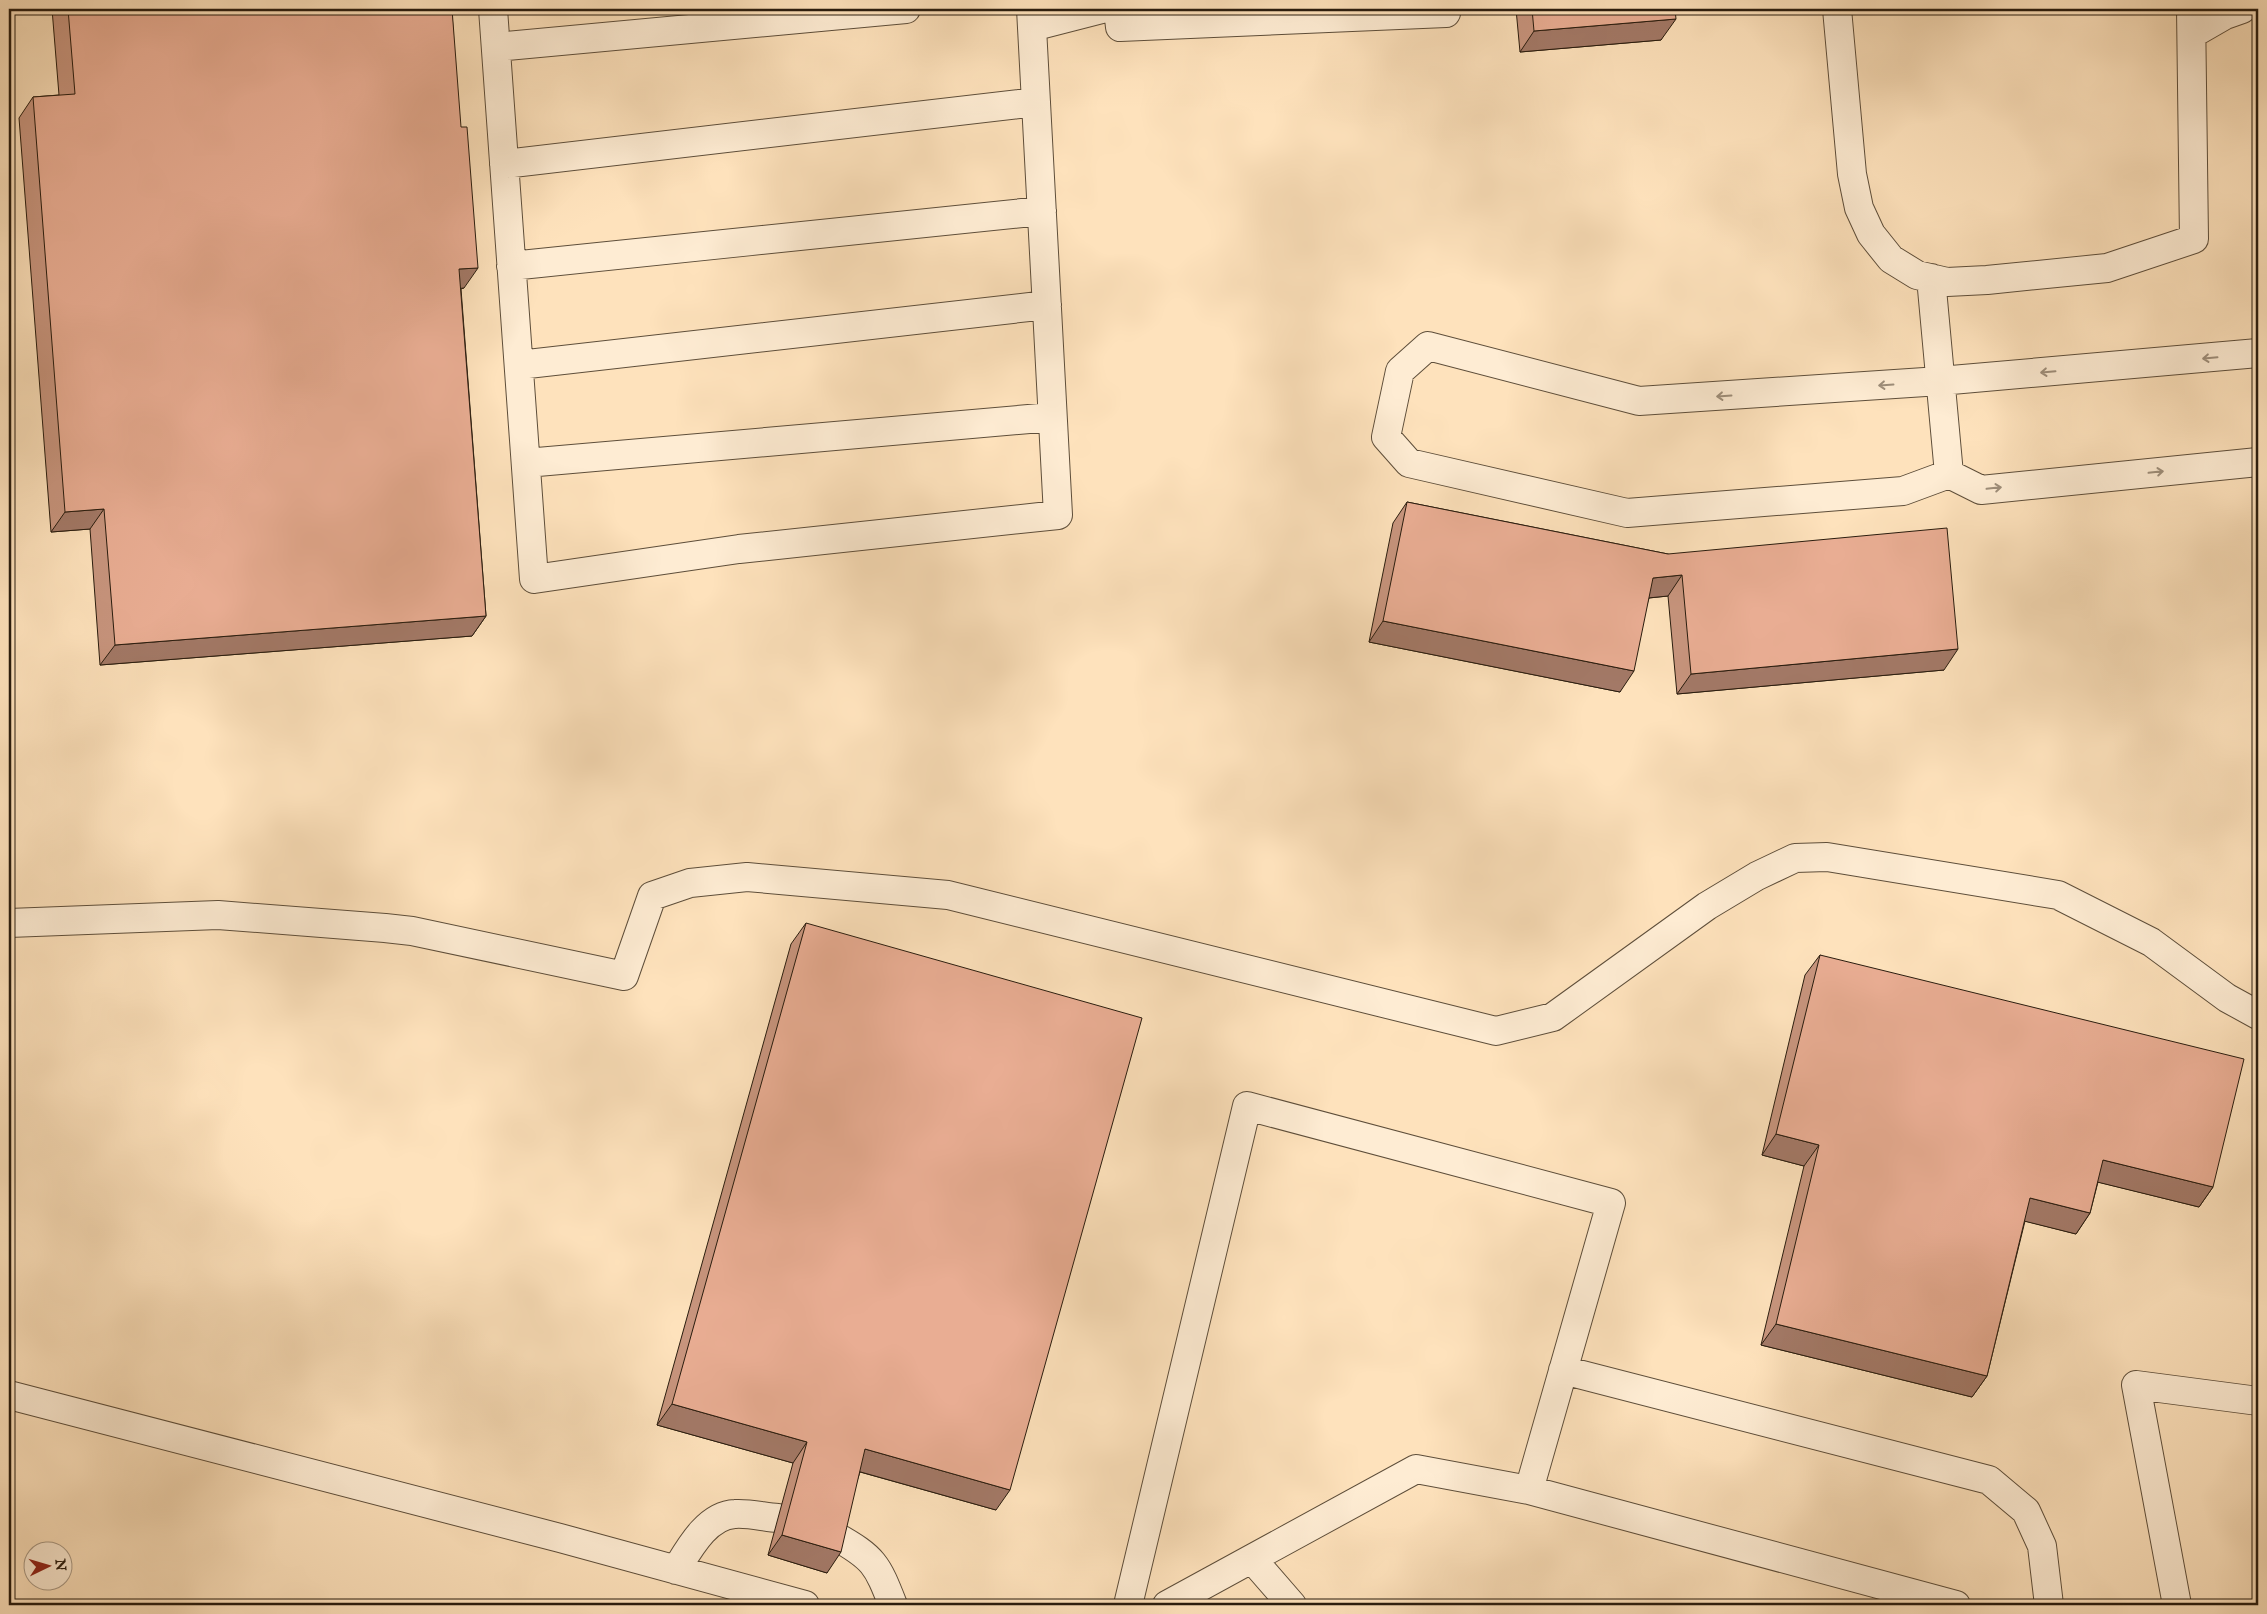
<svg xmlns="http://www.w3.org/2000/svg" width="2267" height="1614" viewBox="0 0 2267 1614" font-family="'IM FELL English',serif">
  <rect width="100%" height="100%" fill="#fee2bc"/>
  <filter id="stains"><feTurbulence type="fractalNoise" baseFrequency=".004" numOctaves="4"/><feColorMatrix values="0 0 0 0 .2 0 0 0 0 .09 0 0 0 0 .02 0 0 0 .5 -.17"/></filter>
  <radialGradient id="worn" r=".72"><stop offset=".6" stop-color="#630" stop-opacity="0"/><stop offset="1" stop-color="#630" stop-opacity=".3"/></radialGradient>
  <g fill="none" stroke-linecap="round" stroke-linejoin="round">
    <!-- minor casing -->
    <g stroke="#5e4e3a" stroke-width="30">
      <path id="minor" d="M493 9 534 579 739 549 1058 515 1031 9
        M1118 9 1120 27 1446 13
        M1837 9 1852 174 1859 208 1871 234 1891 259 1917 275 1947 282 1987 280 2107 268 2194 239 2191 9
        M1032 27 1102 9
        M2192 34 2225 15 2242 9
        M496 47 906 9
        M504 164 1036 102
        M511 266 1042 211
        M1931 278 1949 474
        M2258 353 1940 381 1639 401 1428 346 1400 371 1386 437 1409 463 1627 513 1903 491 1949 474 1981 490 2258 462
        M519 365 1047 305
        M526 463 1052 417
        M9 923 218 915 385 928 412 931 624 976 652 896 690 883 747 877 948 895 1496 1031 1553 1017 1707 906 1757 876 1795 858 1827 857 2058 895 2151 942 2227 998 2258 1015
        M1563 1370 1989 1480 2026 1511 2042 1546 2049 1605
        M9 1395 560 1538 805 1605
        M1529 1490 1956 1605
        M835 1536C874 1558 877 1564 893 1605
        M1252 1559 1292 1605
        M676 1570C689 1549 707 1515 735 1514 749 1513 764 1517 778 1518
        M1128 1605 1247 1106 1611 1203 1529 1490 1416 1469 1167 1605
        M2177 1605 2136 1385 2258 1401"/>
    </g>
    <!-- minor -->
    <use href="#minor" stroke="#feecd3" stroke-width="28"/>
  </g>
  <!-- wall -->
  <path fill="#c8957e" stroke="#291c0e" d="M52 9H452L464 288 461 289 486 616 472 636 100 665 90 529 51 532 19 118 33 97 59 95Z
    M1516 9H1675L1661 40 1520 52Z
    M1407 502 1668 554 1944 670 1677 694 1668 596 1649 598 1620 692 1369 642 1393 523Z
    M806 923 996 1510 860 1472 827 1573 768 1555 793 1463 657 1425 791 944Z
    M1820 955 2213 1187 2199 1207 2098 1182 2090 1213 2076 1234 2025 1221 1987 1376 1972 1397 1761 1345 1804 1166 1762 1155 1805 975Z"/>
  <!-- shaded-wall -->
  <path fill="#a37967" stroke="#291c0e" d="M1676 19 1661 40 1520 52 1534 31Z
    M478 268 464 288 445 290 459 269Z
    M104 509 90 529 51 532 65 512Z
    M1682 575 1668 596 1638 599 1653 578Z
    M486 616 472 636 100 665 115 645Z
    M1383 621 1634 671 1620 692 1369 642Z
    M1958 649 1944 670 1677 694 1691 674Z
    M1776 1134 1819 1145 1804 1166 1762 1155Z
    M2103 1160 2213 1187 2199 1207 2089 1180Z
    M2030 1198 2090 1213 2076 1234 2016 1219Z
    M1776 1324 1987 1376 1972 1397 1761 1345Z
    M672 1404 807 1442 793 1463 657 1425Z
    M865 1449 1010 1490 996 1510 850 1469Z
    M782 1535 841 1552 827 1573 768 1555Z"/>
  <!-- building -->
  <path fill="#e9ad93" stroke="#291c0e" d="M68 9H452L461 127H467L478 268 459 269 486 616 115 645 104 509 65 512 33 97 75 94Z
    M1532 9H1675L1676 19 1534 31Z
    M1407 502 1668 554 1947 528 1958 649 1691 674 1682 575 1653 578 1634 671 1383 621Z
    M806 923 1142 1018 1010 1490 865 1449 841 1552 782 1535 807 1442 672 1404Z
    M1820 955 2244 1059 2213 1187 2103 1160 2090 1213 2030 1198 1987 1376 1776 1324 1819 1145 1776 1134Z"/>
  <!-- one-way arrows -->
  <defs><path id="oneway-shaft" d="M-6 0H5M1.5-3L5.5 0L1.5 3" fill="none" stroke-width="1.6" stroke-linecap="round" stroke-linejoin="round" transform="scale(1.25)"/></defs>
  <g stroke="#9e8e7a">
    <use href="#oneway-shaft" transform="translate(2210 358) rotate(175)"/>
    <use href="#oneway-shaft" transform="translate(2048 372) rotate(175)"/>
    <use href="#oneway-shaft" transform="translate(1886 385) rotate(176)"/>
    <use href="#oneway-shaft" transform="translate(1724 396) rotate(176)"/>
    <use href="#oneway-shaft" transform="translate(2156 472) rotate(-6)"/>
    <use href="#oneway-shaft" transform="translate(1994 488) rotate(-6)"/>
  </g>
  <!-- margin -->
  <rect width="2267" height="1614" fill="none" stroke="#fee2bc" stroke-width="30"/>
  <rect x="10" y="10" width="2247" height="1594" fill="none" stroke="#291c0e" stroke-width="2.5"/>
  <rect x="15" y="15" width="2237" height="1584" fill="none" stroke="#291c0e"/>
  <!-- north arrow -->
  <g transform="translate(48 1566) rotate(85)"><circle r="24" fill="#feecd3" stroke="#a99984"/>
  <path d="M0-4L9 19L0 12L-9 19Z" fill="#8f2418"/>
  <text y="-8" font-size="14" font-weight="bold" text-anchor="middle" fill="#291c0e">N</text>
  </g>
  <rect width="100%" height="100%" filter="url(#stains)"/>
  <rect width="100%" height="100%" fill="url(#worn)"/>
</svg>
